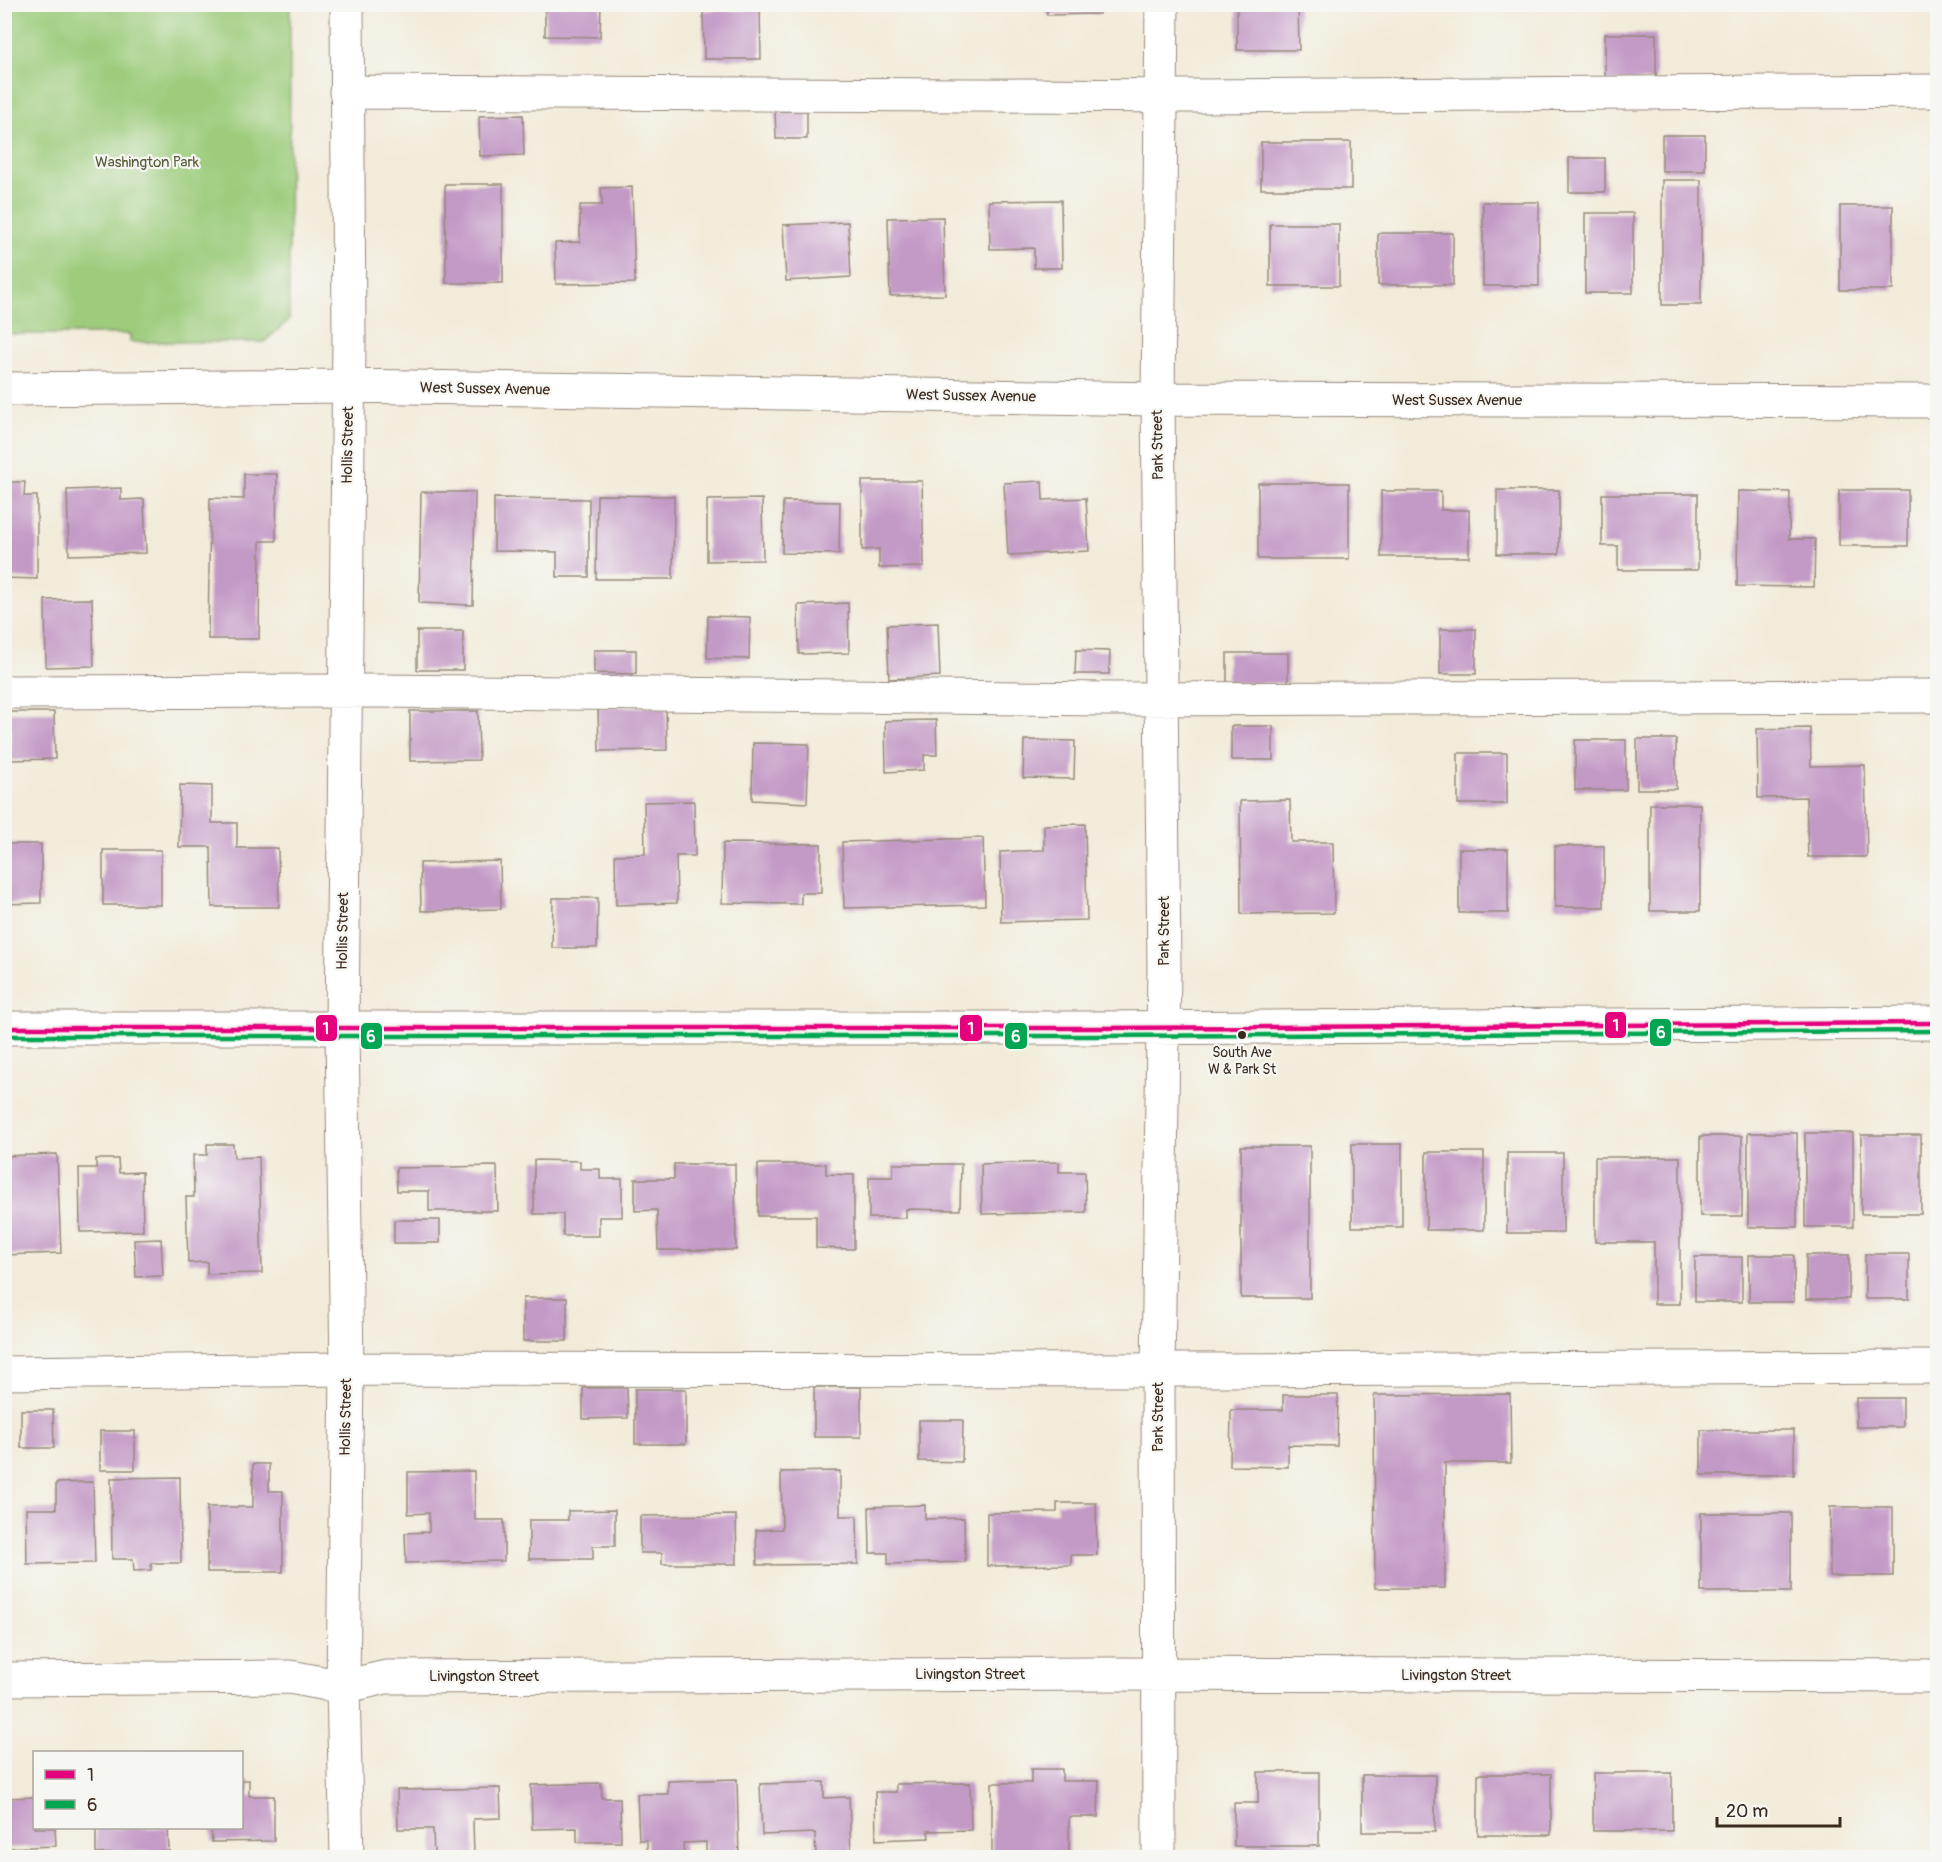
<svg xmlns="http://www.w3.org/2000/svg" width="1942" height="1862" viewBox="0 0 1942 1862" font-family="Pangolin,sans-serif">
  <rect width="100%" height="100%" fill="#f6f6f2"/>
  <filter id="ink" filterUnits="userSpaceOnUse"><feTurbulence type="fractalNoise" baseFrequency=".0167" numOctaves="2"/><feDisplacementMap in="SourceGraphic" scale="12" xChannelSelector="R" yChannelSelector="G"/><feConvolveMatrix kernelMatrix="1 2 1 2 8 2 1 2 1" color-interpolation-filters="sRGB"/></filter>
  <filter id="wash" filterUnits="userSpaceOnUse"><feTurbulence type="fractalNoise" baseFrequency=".008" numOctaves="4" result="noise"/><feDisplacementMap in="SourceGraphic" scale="24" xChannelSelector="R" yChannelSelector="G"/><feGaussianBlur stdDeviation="1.35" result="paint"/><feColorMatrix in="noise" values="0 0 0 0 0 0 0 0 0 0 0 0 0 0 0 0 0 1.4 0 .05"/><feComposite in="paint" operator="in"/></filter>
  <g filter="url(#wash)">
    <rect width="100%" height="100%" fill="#f2ebd9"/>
    <!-- green -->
    <path fill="#9ccc7b" stroke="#6c7b4c" stroke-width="1.5" d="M5 4 290 5 289 320 264 342H130V334H5Z"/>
    <g id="blocks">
      <!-- building -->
      <path fill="#c399c6" d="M545 4H601L600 37 545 36Z
        M1046 4H1099V14L1047 15Z
        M1237 4H1298L1299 50H1237Z
        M703 10H760L761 59H704Z
        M1605 34H1656V81H1605Z
        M775 111H807V139H776Z
        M523 115 524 155 480 156 479 116Z
        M1662 135H1705V171H1662Z
        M1261 142H1351V189H1261Z
        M1569 158H1605V192H1569Z
        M1662 180H1701V305H1662Z
        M445 184H503V283H446Z
        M632 187 635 283 556 284 555 243 580 242V205H602L601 188Z
        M1061 200 1062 268H1034V248L990 249 989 201Z
        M1483 202H1539V286H1483Z
        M1840 206H1893V290H1840Z
        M1585 213H1633V293H1585Z
        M943 217 945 295 890 296 888 218Z
        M848 222 851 277 786 281 783 225Z
        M1270 224H1339V286H1270Z
        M1378 233H1453V285H1378Z
        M244 474H277L276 541H260L259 639H208L210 498 244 499Z
        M862 481H922L924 567 879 568V549L862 550Z
        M1042 481 1043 500 1086 498 1089 551 1008 555 1004 483Z
        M4 482H25L24 496H37V579L4 578Z
        M1258 483H1349V559H1258Z
        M121 488V500L144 499 146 553 69 555 67 490Z
        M1497 490H1559V554H1497Z
        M1839 490H1908V546H1839Z
        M1381 491H1441V510H1469V557H1381Z
        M1738 491 1790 492 1789 539H1815L1814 587 1737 586Z
        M421 492H475L473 605 419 603Z
        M1602 494H1698V570H1618V546H1602Z
        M597 495 674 496 673 579H596Z
        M494 498 589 499V577H557V552L494 551Z
        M762 499 763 560 707 561V500Z
        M783 501 840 502 839 554 782 553Z
        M92 599 94 666 46 667 45 600Z
        M848 603 849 653 799 654 798 605Z
        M708 616 750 617 749 659 707 658Z
        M938 623 940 676 889 679 887 625Z
        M1440 629H1476V674H1440Z
        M417 631H463V670H417Z
        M594 650H636V674L594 673Z
        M1076 650 1110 651 1109 674H1075Z
        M1227 653H1288V683H1227Z
        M598 707H666L667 750 599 751Z
        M410 711H478L479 760 410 761Z
        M10 712H54L55 759 11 760Z
        M936 720 937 755H924V770L886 772 885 721Z
        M1231 726H1273V760H1231Z
        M1810 728 1811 766 1865 765 1867 857H1808L1806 797 1758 798 1757 729Z
        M1637 739H1676V789H1637Z
        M1024 740 1075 741 1074 779 1023 778Z
        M1575 740H1626V790H1575Z
        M753 743 809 744 807 803 752 800Z
        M1458 753H1507V804H1458Z
        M180 785 212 786V823H237V848H278L279 907H212L211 847H179Z
        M1290 800 1291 842H1333L1334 913 1241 914 1240 801Z
        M694 801 695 856H676L677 903 616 905 615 855 645 854 644 802Z
        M1650 804H1700V911H1650Z
        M1085 824 1087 920 1001 922 1000 852 1044 850V825Z
        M983 838 985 905 844 908 842 842Z
        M723 843 821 844V893H801V904L722 903Z
        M4 844H41V903L4 904Z
        M1555 846H1604V907H1555Z
        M1459 849H1508V913H1459Z
        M103 850H161V905H103Z
        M500 861 501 909 421 911 420 863Z
        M553 898H598L597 948H552Z
        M1748 1133H1797V1227H1748Z
        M1805 1133H1853V1227H1805Z
        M1861 1135H1921V1214H1861Z
        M1700 1136H1742V1216H1700Z
        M207 1144H233L234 1158 259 1157 262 1273 207 1274V1262L188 1263 186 1197H194L193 1155H207Z
        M1352 1144H1402V1227H1352Z
        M1241 1146H1310V1298H1241Z
        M1426 1152H1484V1230H1426Z
        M1507 1153H1563V1233H1507Z
        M57 1154 61 1253 4 1255V1156Z
        M1595 1157H1680V1304H1654V1242H1595Z
        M96 1159H118L119 1173 142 1172 143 1231 80 1232 79 1168H96Z
        M534 1160 580 1161V1169H600V1179H622V1217H599V1236H563V1214H534Z
        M1059 1162V1172H1085L1086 1212 982 1214 981 1164Z
        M674 1164H735L736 1250H658L657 1210 635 1211V1179H674Z
        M758 1164H826V1174L854 1175V1249L816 1248V1216H758Z
        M893 1164H961L960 1210 906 1209V1218H869V1177H893Z
        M497 1166 498 1211H429V1191H397L396 1168Z
        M394 1220H440V1243H394Z
        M161 1239 163 1276 136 1277 134 1240Z
        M1865 1254H1909V1299H1865Z
        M1749 1255H1794V1302H1749Z
        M1806 1255H1849V1299H1806Z
        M1695 1257H1742V1302H1695Z
        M523 1298H567V1341H523Z
        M814 1387H861V1437H814Z
        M583 1388H627L628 1418 583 1419Z
        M635 1389H686V1444H635Z
        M1510 1394 1511 1463H1445V1588H1375L1374 1395Z
        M1283 1395H1338L1337 1446 1288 1445V1467L1230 1466 1231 1410H1283Z
        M1856 1398H1903V1427H1856Z
        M21 1410H53L54 1448H21Z
        M919 1420H963L962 1462 919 1461Z
        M1701 1430H1794V1475H1701Z
        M100 1431H135V1470H100Z
        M253 1464H269V1491H283V1572H207V1507H253Z
        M474 1471 475 1520H504V1561L406 1563 405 1533 429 1532V1513L408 1514V1472Z
        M840 1471V1516H857L858 1564 757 1565 756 1530 782 1529 781 1472Z
        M180 1477 181 1563H151V1570L134 1571 133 1559H112L111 1478Z
        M93 1482 95 1563 27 1564 26 1509H56V1483Z
        M1057 1503H1096L1097 1555H1071V1565L987 1566V1513L1057 1512Z
        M925 1505V1519L964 1518 965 1562 888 1564V1553H870L869 1507Z
        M1830 1507H1893V1576H1830Z
        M615 1510V1546H593V1559H529V1520H568V1511Z
        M1701 1513H1791V1592H1701Z
        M736 1515 737 1564H662V1553H640V1516Z
        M1031 1769H1062V1781H1099L1098 1817H1069V1855H992V1783H1031Z
        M1258 1772H1319V1846H1234V1803H1258Z
        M1593 1773H1672V1831H1593Z
        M1478 1774H1551V1835H1478Z
        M1362 1775H1435V1832H1362Z
        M737 1779 739 1858H706V1842L683 1843 684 1858H647V1840H639L637 1794H668V1781Z
        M242 1780H249V1796H274V1841L212 1842 211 1828H242Z
        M824 1782V1798L849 1797 851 1857 816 1858 815 1833 762 1835 760 1784Z
        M601 1783 602 1798H620L621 1842H577V1828L532 1829 531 1785Z
        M970 1783 971 1830 928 1831 929 1838 876 1840 875 1792H896V1784Z
        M500 1788 501 1818 473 1819 474 1858H434L433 1829H398L397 1790Z
        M34 1797V1828H55L56 1846 4 1848V1798Z
        M96 1828H168L169 1851 96 1854Z"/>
    </g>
  </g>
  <g filter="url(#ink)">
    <use href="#blocks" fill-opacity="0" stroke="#968a7c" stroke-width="1.5"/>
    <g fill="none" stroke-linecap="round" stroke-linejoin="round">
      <!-- minor casing -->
      <g stroke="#968a7c" stroke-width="35">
        <path id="minor" d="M347 4 349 340 342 1029 347 1369 343 1687 347 1858
          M346 92 1198 96 1938 91
          M4 389 348 386 1158 399 1938 401
          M4 692 379 691 1111 699 1938 696
          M4 1028H1091L1938 1023
          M4 1373 347 1369 1196 1370 1938 1367
          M4 1679 290 1677 343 1687 386 1677 1100 1674 1938 1676
          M1159 1858 1158 1370 1164 967 1158 399 1162 4"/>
      </g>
      <!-- minor -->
      <use href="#minor" stroke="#fff" stroke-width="33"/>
      <!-- bus-1 casing -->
      <g stroke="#f6f6f2" stroke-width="9">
        <path id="bus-1" d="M4 1028H1091L1938 1023"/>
      </g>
      <!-- bus-2 casing -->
      <g stroke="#f6f6f2" stroke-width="9">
        <path id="bus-2" d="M4 1036H1091L1938 1031"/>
      </g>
      <!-- bus-1 -->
      <use href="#bus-1" stroke="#e5007d" stroke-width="4.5"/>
      <!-- bus-2 -->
      <use href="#bus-2" stroke="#00a651" stroke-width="4.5"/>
    </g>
  </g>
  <!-- markers -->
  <circle fill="#3b2a1e" stroke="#f6f6f2" stroke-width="2" cx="1242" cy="1035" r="5"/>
  <g text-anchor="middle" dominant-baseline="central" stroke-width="4.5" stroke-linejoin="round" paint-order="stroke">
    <!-- bus labels -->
    <g font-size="14" fill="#3b2a1e" stroke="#f6f6f2">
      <text x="1242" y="1052">South Ave<tspan x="1242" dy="17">W &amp; Park St</tspan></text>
    </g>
    <!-- park labels -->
    <g font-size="15" fill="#585b3a" stroke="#f6f6f2">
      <text x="147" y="162">Washington Park</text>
    </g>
    <!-- street labels -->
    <g font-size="15" fill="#3b2a1e" stroke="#f6f6f2">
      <text transform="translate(485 389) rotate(1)">West Sussex Avenue</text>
      <text transform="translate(971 396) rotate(1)">West Sussex Avenue</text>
      <text x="1457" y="400">West Sussex Avenue</text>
      <text transform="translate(348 445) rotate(-89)">Hollis Street</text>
      <text transform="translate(1158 445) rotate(-91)">Park Street</text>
      <text transform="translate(343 931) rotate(-89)">Hollis Street</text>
      <text transform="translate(1164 931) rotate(-90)">Park Street</text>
      <text transform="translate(346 1417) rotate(-89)">Hollis Street</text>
      <text transform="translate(1158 1417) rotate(-90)">Park Street</text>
      <text x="970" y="1674">Livingston Street</text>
      <text x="1456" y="1675">Livingston Street</text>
      <text x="484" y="1676">Livingston Street</text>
    </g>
  </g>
  <g stroke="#f6f6f2" stroke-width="2">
    <rect x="1604" y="1011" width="23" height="28" rx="6" fill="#e5007d"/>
    <rect x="315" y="1014" width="23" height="28" rx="6" fill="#e5007d"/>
    <rect x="959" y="1014" width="24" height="28" rx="6" fill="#e5007d"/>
    <rect x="1649" y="1018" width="23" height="29" rx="6" fill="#00a651"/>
    <rect x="360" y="1022" width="23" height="28" rx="6" fill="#00a651"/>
    <rect x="1004" y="1022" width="24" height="28" rx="6" fill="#00a651"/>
  </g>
  <g font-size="16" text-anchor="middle" font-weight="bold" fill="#fff">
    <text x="1616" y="1031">1</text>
    <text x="326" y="1034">1</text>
    <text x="971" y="1034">1</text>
    <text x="1661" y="1038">6</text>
    <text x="371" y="1042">6</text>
    <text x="1016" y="1042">6</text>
  </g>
  <!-- margin -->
  <rect width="1942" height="1862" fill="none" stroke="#f6f6f2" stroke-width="24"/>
  <!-- legend -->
  <rect x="33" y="1751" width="210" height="78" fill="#f6f6f2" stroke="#aba49d" stroke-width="1.5"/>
  <rect x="45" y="1770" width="30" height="9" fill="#e5007d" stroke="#aba49d" stroke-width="1.5"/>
  <text x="87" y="1781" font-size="18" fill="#3b2a1e">1</text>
  <rect x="45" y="1800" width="30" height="9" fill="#00a651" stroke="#aba49d" stroke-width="1.5"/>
  <text x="87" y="1811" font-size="18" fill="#3b2a1e">6</text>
  <!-- scale -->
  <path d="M1717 1817v9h123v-9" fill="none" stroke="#3b2a1e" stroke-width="3"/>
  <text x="1726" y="1817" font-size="18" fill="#3b2a1e" stroke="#f6f6f2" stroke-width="4.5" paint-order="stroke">20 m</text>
</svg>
